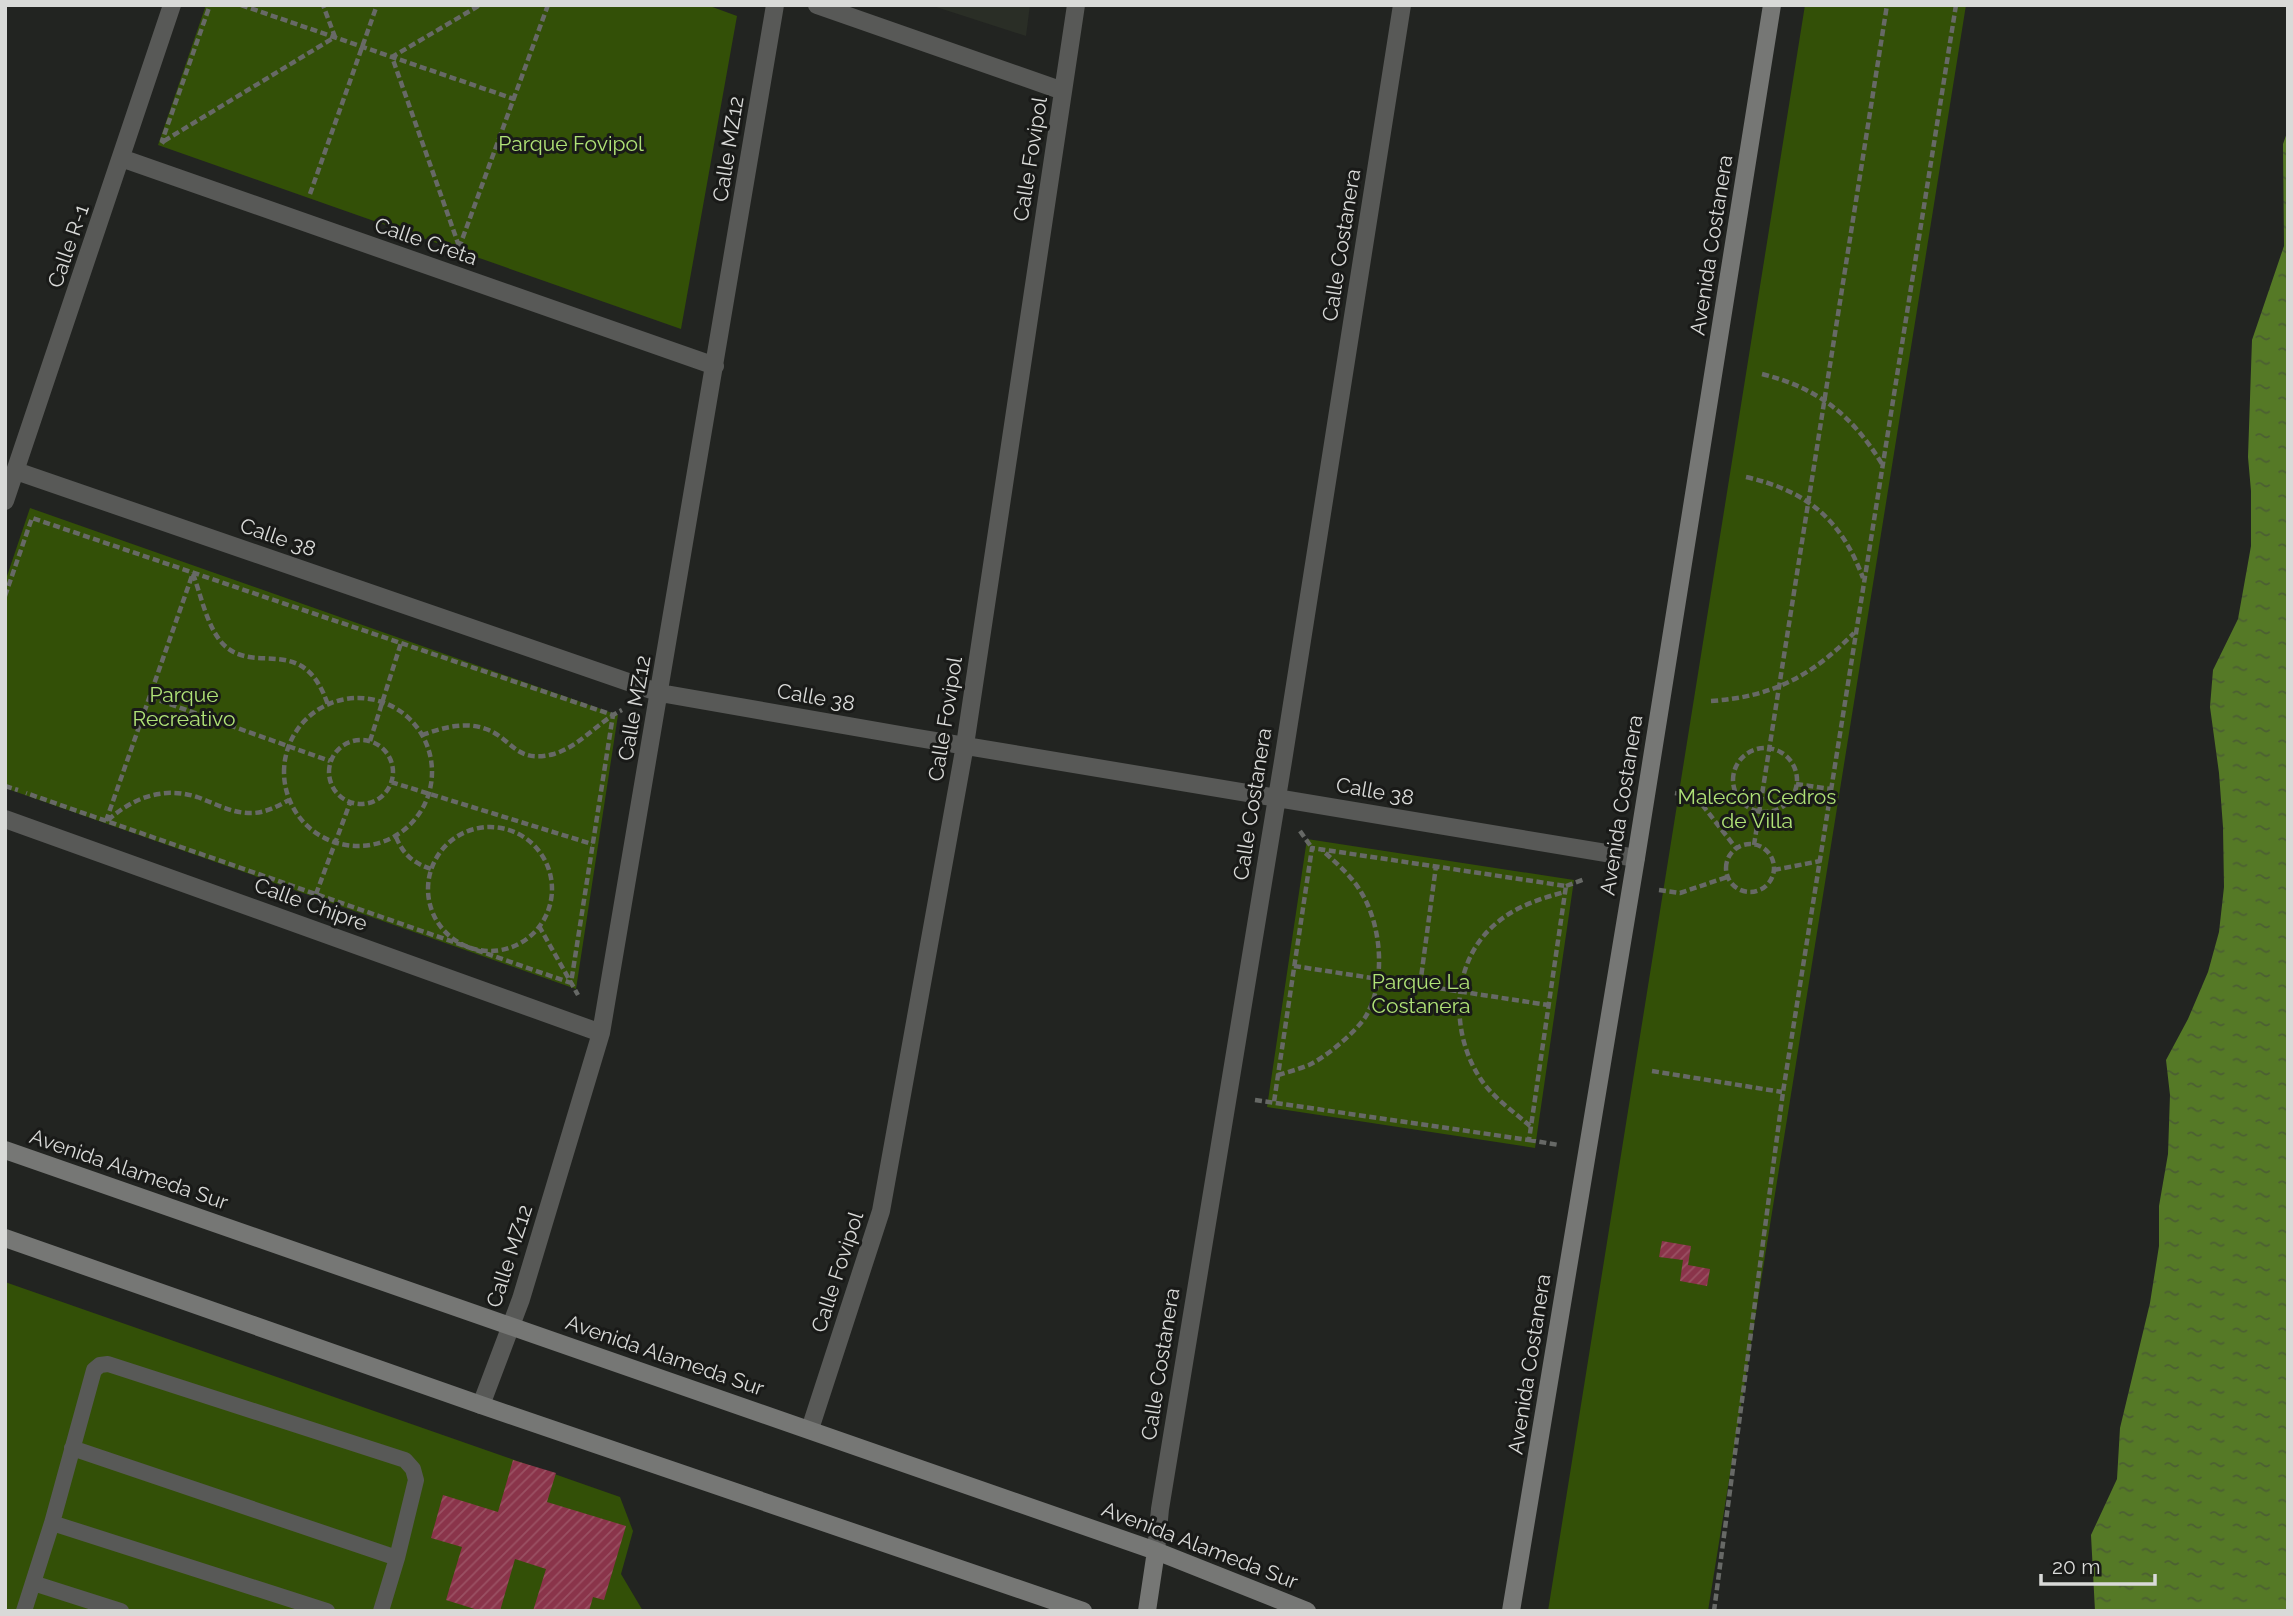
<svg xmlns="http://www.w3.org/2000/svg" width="2293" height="1616" viewBox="0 0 2293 1616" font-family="Raleway,sans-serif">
  <defs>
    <pattern id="water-ripples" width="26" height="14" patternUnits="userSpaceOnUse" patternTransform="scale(1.75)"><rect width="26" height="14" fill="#557926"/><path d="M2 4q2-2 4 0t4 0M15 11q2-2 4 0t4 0" fill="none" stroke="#4c6032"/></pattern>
    <pattern id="building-hatch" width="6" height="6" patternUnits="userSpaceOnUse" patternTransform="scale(1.75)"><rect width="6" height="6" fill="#8a344a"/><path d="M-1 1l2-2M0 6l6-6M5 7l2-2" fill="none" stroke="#9a5163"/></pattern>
  </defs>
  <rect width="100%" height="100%" fill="#222421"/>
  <!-- built -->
  <path fill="#2a2e26" d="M930 5H1030L1026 36Z"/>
  <!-- green -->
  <path fill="#335007" d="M206 5H707L737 16 681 329 158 145Z
    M1805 5H1966L1708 1611H1548Z
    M30 508 618 715 576 989 5 788V582Z
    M1307 839 1574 880 1535 1148 1267 1107Z
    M5 1282 620 1497 633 1531 621 1574 643 1611H5Z"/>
  <!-- water -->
  <path fill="url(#water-ripples)" d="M2288 130V1611H2095L2091 1535 2117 1479 2120 1428 2150 1303 2159 1246V1206L2168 1154 2170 1095 2166 1060 2188 1019 2208 972 2219 932 2224 887 2223 827 2219 773 2210 707 2213 670 2238 619 2251 546V491L2248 457 2252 340 2284 246 2283 144Z"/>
  <!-- building -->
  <path fill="url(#building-hatch)" d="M1662 1241 1691 1246 1688 1265 1710 1269 1707 1286 1680 1281 1683 1260 1659 1257Z
    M513 1460 556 1473 547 1502 626 1526 604 1600 593 1597 589 1611H533L546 1569 515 1559 500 1611H481L446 1600 462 1547 431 1538 443 1495 498 1512Z"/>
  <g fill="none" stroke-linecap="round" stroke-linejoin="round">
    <!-- path -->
    <path stroke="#676966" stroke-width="4.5" stroke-dasharray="7 3.5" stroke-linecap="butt" d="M241 5 514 99
      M164 141 335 37 323 5
      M165 143 162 141 210 5
      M310 194 377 5
      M459 246 392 57 480 5
      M459 248 548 5
      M1762 374C1818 388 1852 415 1882 464
      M1746 477C1807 491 1841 519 1863 578
      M193 574C201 595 207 627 223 644 255 677 303 631 328 705
      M5 596 32 518 613 715 571 983 26 793
      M150 697 330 761
      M284 772a74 74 0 1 1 148 0a74 74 0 1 1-148 0Z
      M1711 701C1772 697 1812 676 1854 633
      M422 735C442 728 465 721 486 729 513 739 515 764 554 754 580 746 598 722 622 710
      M329 772a32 32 0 1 1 64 0a32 32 0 1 1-64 0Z
      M370 741 401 643
      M1733 780a32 32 0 1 1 64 0a32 32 0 1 1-64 0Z
      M391 782 592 844
      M1796 784 1831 789
      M5 786 18 790
      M1675 793 1696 797 1736 848
      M108 820C133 798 163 786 197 797 217 804 232 814 254 813 267 812 278 806 289 800
      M106 821 193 573
      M428 889a62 62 0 1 1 124 0a62 62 0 1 1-124 0Z
      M1300 831 1312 848
      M396 837C403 854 413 863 431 869
      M1726 868a24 24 0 1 1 48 0a24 24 0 1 1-48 0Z
      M1754 845 1887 5
      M1774 870 1820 861
      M1566 886 1585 879
      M1659 890 1680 893 1727 877
      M316 894 350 803
      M539 926 578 995
      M1294 966 1548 1005
      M1420 985 1436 866
      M1652 1071 1782 1092
      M1278 1075C1288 1072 1299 1069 1309 1065 1326 1057 1356 1032 1366 1016 1386 981 1382 926 1361 892 1351 875 1335 862 1321 849
      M1255 1100 1529 1140 1566 886 1312 848 1274 1102
      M1530 1126C1513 1111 1492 1097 1480 1078 1451 1034 1451 967 1490 929 1511 908 1538 899 1565 892
      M1529 1140 1559 1145
      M1714 1611 1783 1092 1956 5"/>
    <!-- lane -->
    <path stroke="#585957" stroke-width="16" d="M72 1448 397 1558
      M52 1523 94 1370 100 1365 108 1364 405 1460 413 1469 416 1480 397 1558 381 1611
      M33 1583 121 1611
      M24 1611 52 1523 327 1611"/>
    <!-- street -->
    <path stroke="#585957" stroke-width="18" d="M817 5 1063 91
      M121 158 715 366
      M16 471 660 693 912 737 1636 858
      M5 501 172 5
      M5 819 601 1033
      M481 1405 521 1299 601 1033 775 5
      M810 1429 881 1211 965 745 1076 5
      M1156 1551 1160 1509 1283 761 1402 5"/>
    <!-- secondary -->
    <path stroke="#767775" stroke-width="18" d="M5 1150 1156 1551 1307 1611
      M5 1238 481 1405 1083 1611
      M1147 1611 1156 1551
      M1511 1611 1636 858 1772 5"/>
  </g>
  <g text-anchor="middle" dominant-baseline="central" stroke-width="6" stroke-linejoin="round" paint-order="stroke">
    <!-- park labels -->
    <g font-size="21" fill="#b0e377" stroke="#191a18">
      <text x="571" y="143">Parque Fovipol</text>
      <text x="184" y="694">Parque<tspan x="184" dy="24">Recreativo</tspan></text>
      <text x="1757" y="796">Malecón Cedros<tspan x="1757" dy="24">de Villa</tspan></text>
      <text x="1421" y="981">Parque La<tspan x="1421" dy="24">Costanera</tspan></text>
    </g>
    <!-- street labels -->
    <g font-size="21" fill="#d9dad8" stroke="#191a18">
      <text transform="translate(728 149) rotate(-81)">Calle MZ12</text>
      <text transform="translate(1030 159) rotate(-81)">Calle Fovipol</text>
      <text transform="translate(426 241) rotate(19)">Calle Creta</text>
      <text transform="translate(1341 245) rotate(-81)">Calle Costanera</text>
      <text transform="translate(1711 245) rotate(-81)">Avenida Costanera</text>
      <text transform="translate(68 246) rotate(-71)">Calle R-1</text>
      <text transform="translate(278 537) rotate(19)">Calle 38</text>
      <text transform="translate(816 697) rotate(10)">Calle 38</text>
      <text transform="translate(634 708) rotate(-80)">Calle MZ12</text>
      <text transform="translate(945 719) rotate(-81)">Calle Fovipol</text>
      <text transform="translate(1375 791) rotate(10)">Calle 38</text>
      <text transform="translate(1252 804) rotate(-81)">Calle Costanera</text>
      <text transform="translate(1621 805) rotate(-81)">Avenida Costanera</text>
      <text transform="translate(311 904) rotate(20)">Calle Chipre</text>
      <text transform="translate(129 1169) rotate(19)">Avenida Alameda Sur</text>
      <text transform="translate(509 1256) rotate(-72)">Calle MZ12</text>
      <text transform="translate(837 1272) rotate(-72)">Calle Fovipol</text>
      <text transform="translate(665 1355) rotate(19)">Avenida Alameda Sur</text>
      <text transform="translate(1160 1364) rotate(-81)">Calle Costanera</text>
      <text transform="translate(1529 1364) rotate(-81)">Avenida Costanera</text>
      <text transform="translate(1200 1545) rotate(21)">Avenida Alameda Sur</text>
    </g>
  </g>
  <!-- border -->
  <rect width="2293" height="1616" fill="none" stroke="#d9dad8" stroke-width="14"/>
  <!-- scale -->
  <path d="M2041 1574v10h114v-10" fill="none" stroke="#d9dad8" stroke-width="3.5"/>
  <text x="2052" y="1574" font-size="21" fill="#d9dad8" stroke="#191a18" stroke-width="5" paint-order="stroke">20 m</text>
</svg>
